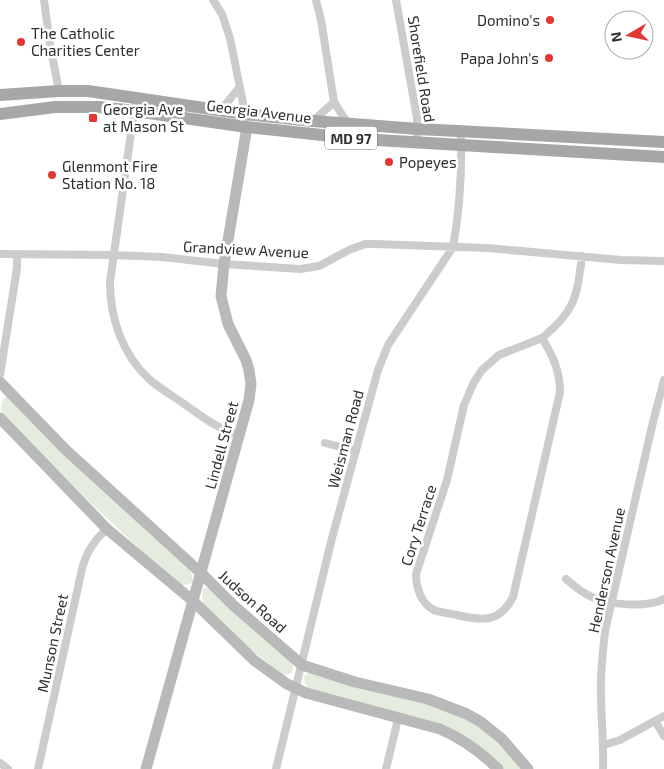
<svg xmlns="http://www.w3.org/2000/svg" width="664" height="769" viewBox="0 0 664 769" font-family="'Exo 2',sans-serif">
  <rect width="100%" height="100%" fill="#fff"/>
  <!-- green -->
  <path fill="#e3ecdd" d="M7 397 188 567C191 572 194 576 192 583L181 586C119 531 59 474 2 414 0 408 1 403 4 398Z
    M207 588 212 590 292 660 293 669 290 674 283 675 242 642 203 603 202 594 203 589Z
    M311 672 447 708 483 727 524 769H503L484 749 309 689 305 684 304 676Z"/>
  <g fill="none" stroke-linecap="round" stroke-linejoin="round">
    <!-- street -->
    <path stroke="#ccc" stroke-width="8" d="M44 0 50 45 59 91
      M213 0 222 14 230 38 246 118
      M316 0 321 20 334 102
      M396 0 417 118V143
      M136 97 110 282C110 318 122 354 149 379 160 389 175 397 187 406 204 418 219 430 240 435
      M221 110 239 88
      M313 121 334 102 348 124
      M0 254 113 255 162 257 224 264 300 269 319 266 349 250 365 244H375L487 248 621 260 664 261
      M542 338C553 356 560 371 560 392L513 597C500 623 482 621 457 615 450 613 441 613 434 610 421 604 416 587 416 574L447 480 464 405 474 382 482 370 499 355Z
      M542 338C575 311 577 297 582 256
      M0 375 17 268V254
      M325 443 356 451
      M566 579C574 586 582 593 592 597 609 605 647 608 664 599
      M655 721 664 736
      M604 745 620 740 664 716
      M0 763 8 769
      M38 769 82 569C86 553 94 540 107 529
      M276 769 332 538 378 370 388 345 453 247C460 209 462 169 461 131
      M386 769 398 719
      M603 769C604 744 601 719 601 694 600 673 603 652 605 631L653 422 664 380"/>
    <!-- secondary -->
    <path stroke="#b9b9b9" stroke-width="11" d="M0 382 66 450 201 573 233 605 302 665 355 682 428 699 467 714 481 722 502 739 528 769
      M0 418 107 529 193 601 255 661 287 684 306 693 440 729C463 739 481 752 498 769
      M146 769 249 400 251 384 249 370 246 360 228 324 221 296 224 264 247 127"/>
    <!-- primary -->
    <path stroke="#a7a7a7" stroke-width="12" d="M0 95 59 91H88L245 114 313 121 418 129 664 142
      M0 114 55 107H99L135 111 247 127 360 139 664 157"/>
  </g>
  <!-- markers -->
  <g fill="#e33733" stroke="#fff" stroke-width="2">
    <circle cx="550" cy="20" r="5"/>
    <circle cx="21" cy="42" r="5"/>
    <circle cx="549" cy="58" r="5"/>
    <rect x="88" y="113" width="10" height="10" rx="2.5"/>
    <circle cx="389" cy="162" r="5"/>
    <circle cx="52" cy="175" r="5"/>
  </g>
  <g text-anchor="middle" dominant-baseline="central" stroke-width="5" stroke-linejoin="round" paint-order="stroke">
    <!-- shield labels -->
    <rect fill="#fff" stroke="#6d6d6d" stroke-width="1" x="325" y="126.5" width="52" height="23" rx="4"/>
    <g font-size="14" font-weight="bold" fill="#2f2f2f">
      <text x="351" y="138">MD 97</text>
    </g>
    <!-- poi labels -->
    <g font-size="15" fill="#2f2f2f" stroke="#fff" text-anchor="start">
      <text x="540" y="20" text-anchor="end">Domino's</text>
      <text x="31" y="33">The Catholic<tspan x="31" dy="17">Charities Center</tspan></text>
      <text x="539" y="58" text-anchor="end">Papa John's</text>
      <text x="103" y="109">Georgia Ave<tspan x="103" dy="17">at Mason St</tspan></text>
      <text x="399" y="162">Popeyes</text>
      <text x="62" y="166">Glenmont Fire<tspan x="62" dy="17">Station No. 18</tspan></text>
    </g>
    <!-- street labels -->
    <g font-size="15" fill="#2f2f2f" stroke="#fff">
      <text transform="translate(422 69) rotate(81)">Shorefield Road</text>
      <text transform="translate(259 111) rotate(7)">Georgia Avenue</text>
      <text transform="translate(246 249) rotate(3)">Grandview Avenue</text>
      <text transform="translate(345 439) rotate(-75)">Weisman Road</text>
      <text transform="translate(221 445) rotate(-75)">Lindell Street</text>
      <text transform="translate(418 525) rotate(-72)">Cory Terrace</text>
      <text transform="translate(606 570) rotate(-78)">Henderson Avenue</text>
      <text transform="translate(253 601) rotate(42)">Judson Road</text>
      <text transform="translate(52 643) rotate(-78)">Munson Street</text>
    </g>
  </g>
  <!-- north arrow -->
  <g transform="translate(629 35) rotate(261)"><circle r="24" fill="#ffffff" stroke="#acacac"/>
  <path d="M0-4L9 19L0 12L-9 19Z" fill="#e33733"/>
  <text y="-8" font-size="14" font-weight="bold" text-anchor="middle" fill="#2f2f2f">N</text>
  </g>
</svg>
